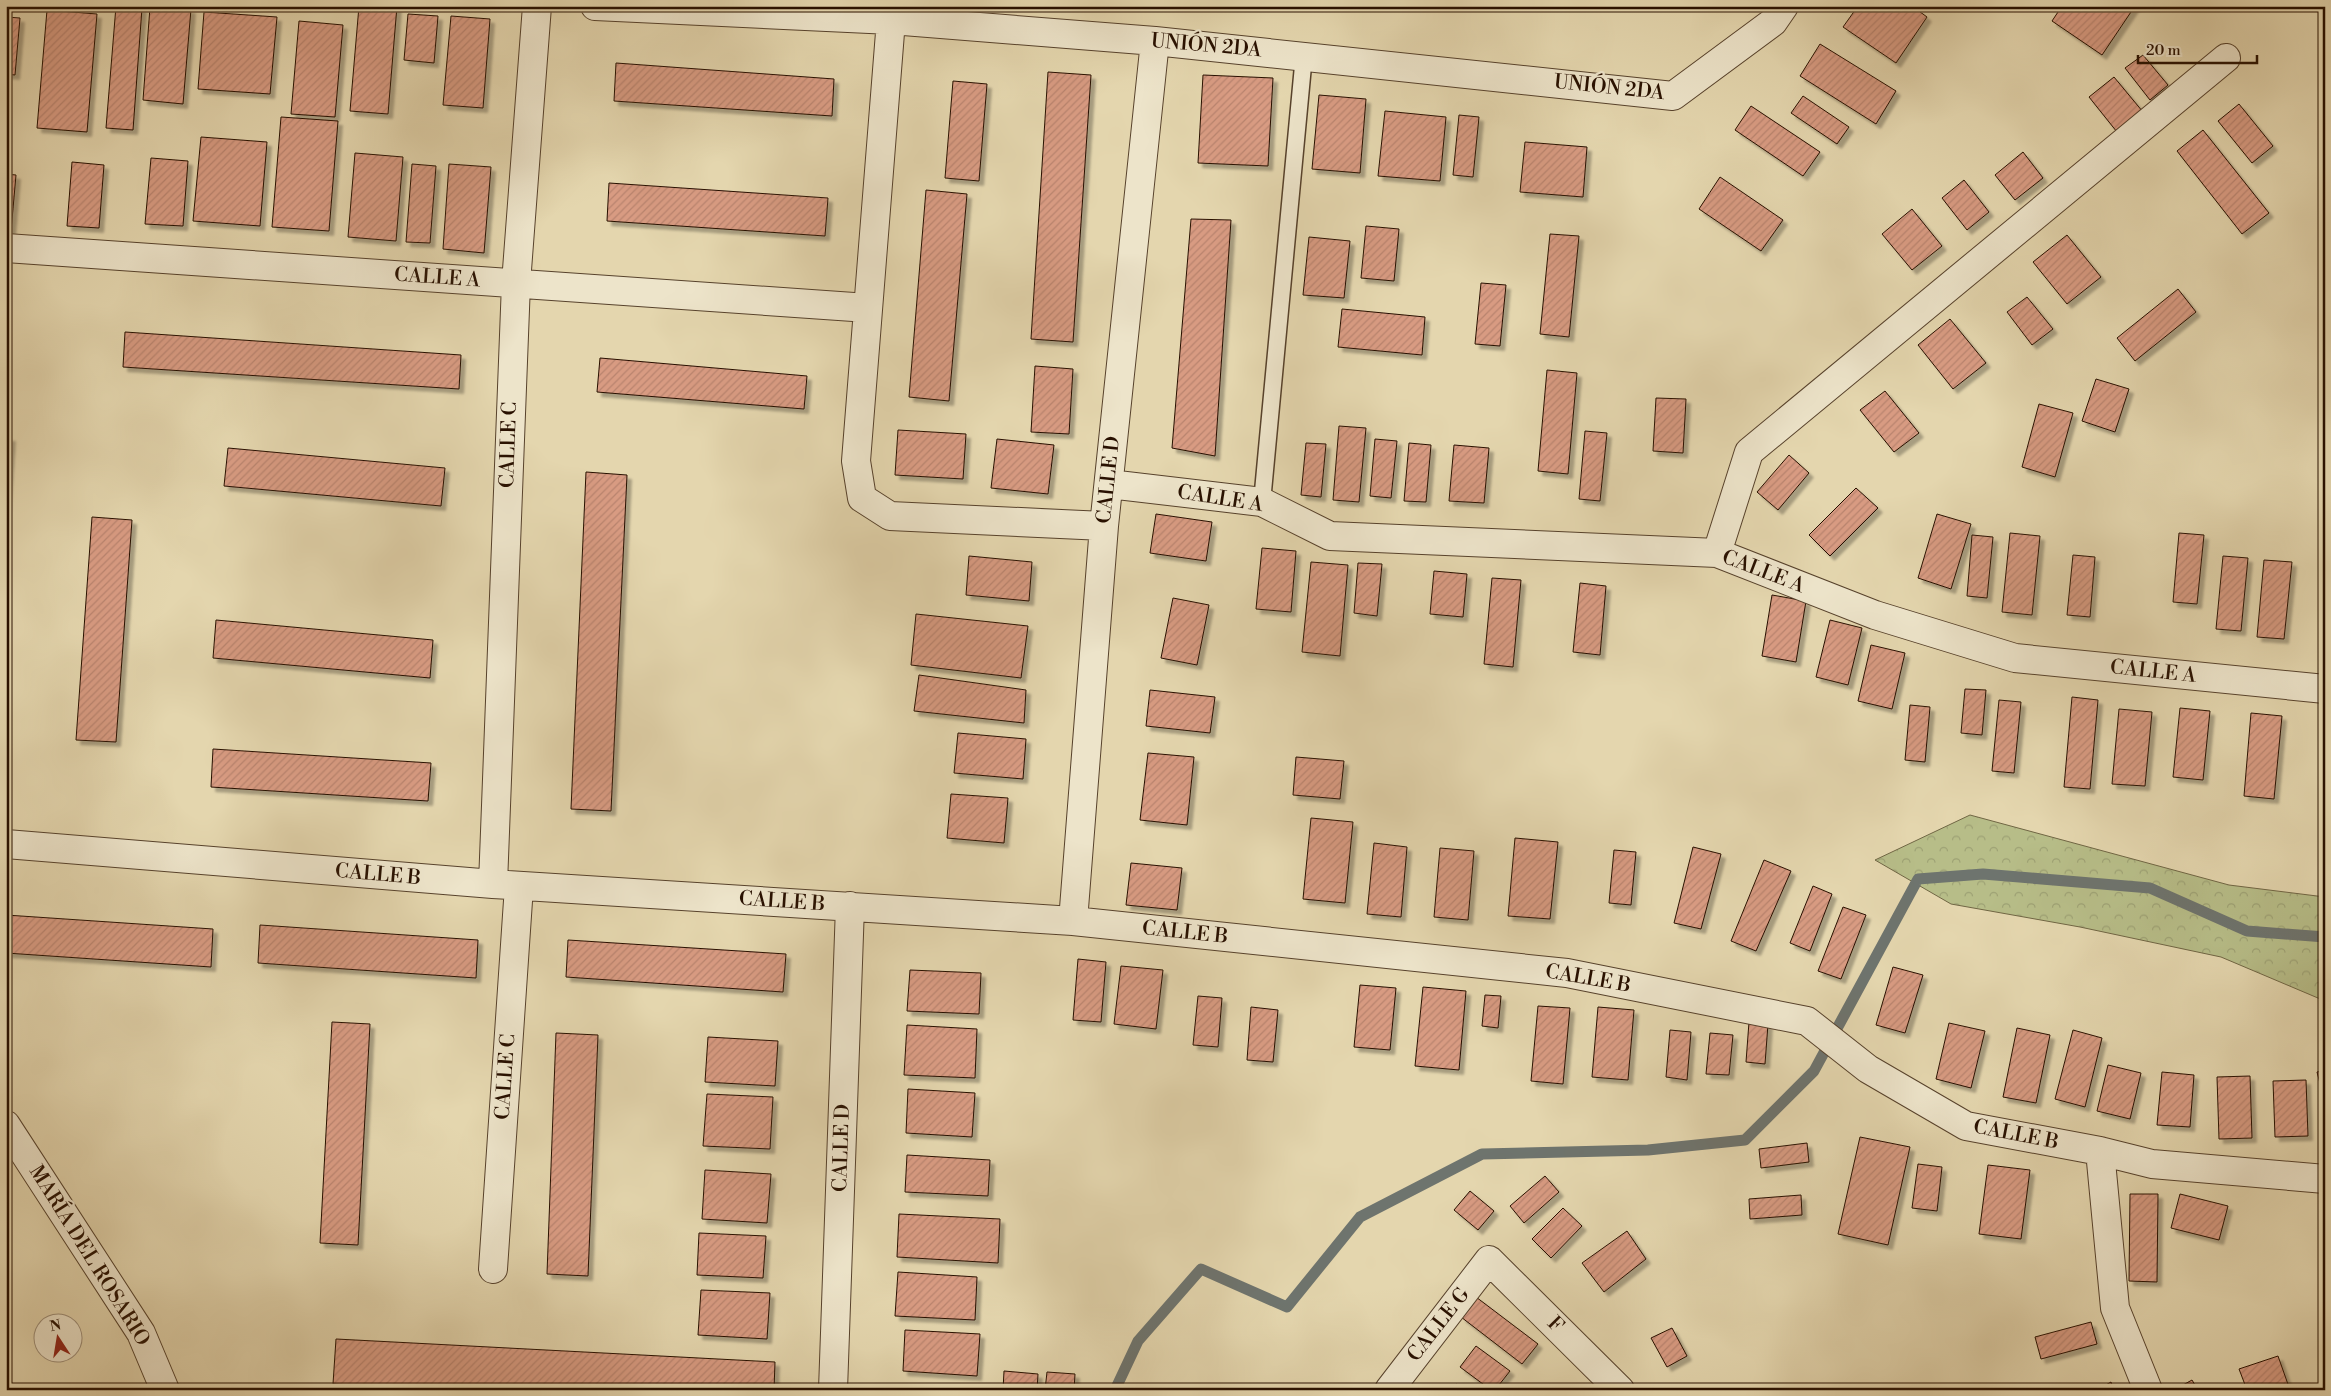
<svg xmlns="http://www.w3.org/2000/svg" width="2331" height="1396" viewBox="0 0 2331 1396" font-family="'Libre Bodoni',serif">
  <defs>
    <pattern id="forest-crowns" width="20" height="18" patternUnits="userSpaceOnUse" patternTransform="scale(1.25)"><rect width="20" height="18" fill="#b7bd88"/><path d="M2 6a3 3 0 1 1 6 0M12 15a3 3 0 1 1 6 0" fill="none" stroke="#9da174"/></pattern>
    <pattern id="building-hatch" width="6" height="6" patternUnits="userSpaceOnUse" patternTransform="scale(1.25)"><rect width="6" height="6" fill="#d89b82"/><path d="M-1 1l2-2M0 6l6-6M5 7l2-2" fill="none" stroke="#b9846e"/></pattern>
    <filter id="shadow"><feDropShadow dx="4.5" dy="4.5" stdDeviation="1" flood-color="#0004"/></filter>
  </defs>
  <rect width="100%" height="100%" fill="#e4d6ae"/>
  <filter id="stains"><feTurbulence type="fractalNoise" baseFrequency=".004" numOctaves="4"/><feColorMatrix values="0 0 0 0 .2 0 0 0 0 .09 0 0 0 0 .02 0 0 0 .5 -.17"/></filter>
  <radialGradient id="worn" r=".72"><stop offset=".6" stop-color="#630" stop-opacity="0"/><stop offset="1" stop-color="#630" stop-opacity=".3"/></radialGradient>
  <!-- forest -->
  <path fill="url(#forest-crowns)" stroke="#706644" d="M1970 815 2229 885 2325 897V1001L2221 957 2080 927 1951 904 1875 860Z"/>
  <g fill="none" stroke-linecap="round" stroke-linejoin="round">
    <!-- stream -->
    <path stroke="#6e746e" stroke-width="11" d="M1115 1390 1138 1341 1201 1269 1287 1307 1360 1217 1482 1154 1648 1150 1745 1140 1814 1071 1918 879 1983 874 2150 888 2247 931 2325 937"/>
  </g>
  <!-- building -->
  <path fill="url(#building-hatch)" stroke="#281000" filter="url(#shadow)" d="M116 6 142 8 133 130 106 128Z
    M359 6H397L388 114 350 111Z
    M1858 6H1912L1927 17 1896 63 1843 27Z
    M2062 6H2135L2102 55 2052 21Z
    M150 7 191 9 183 104 143 100Z
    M47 10 97 14 87 132 37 128Z
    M204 12 277 17 270 94 198 89Z
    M408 14 438 16 434 63 404 60Z
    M451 16 490 19 483 108 443 105Z
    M6 17 20 18 15 75 6 74Z
    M299 21 343 25 335 117 291 114Z
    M1820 44 1896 91 1876 124 1800 76Z
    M2143 55 2168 85 2150 100 2125 68Z
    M616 63 834 79 832 116 614 101Z
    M1048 72 1091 75 1073 342 1031 339Z
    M1203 75 1273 78 1268 166 1198 163Z
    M2114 77 2143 112 2117 132 2089 97Z
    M953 81 987 84 979 181 945 178Z
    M1319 95 1366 99 1360 173 1312 169Z
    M1803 96 1849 127 1837 144 1791 113Z
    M2239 104 2273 146 2252 163 2218 121Z
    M1751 106 1820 152 1803 176 1735 130Z
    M1385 111 1446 117 1440 181 1378 176Z
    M1459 115 1479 117 1473 177 1453 175Z
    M281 117 338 121 329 231 272 227Z
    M2203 130 2269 213 2242 234 2177 151Z
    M201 137 267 142 260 226 193 221Z
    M1525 142 1587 147 1583 197 1520 192Z
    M2023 152 2043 178 2015 200 1995 175Z
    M355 153 403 157 396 241 348 237Z
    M151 158 188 161 183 226 145 224Z
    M72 162 104 165 99 228 67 226Z
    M412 164 436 166 430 243 406 242Z
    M449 164 491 167 484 253 443 249Z
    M6 174 16 175 11 231H6Z
    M1720 177 1783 220 1761 251 1699 209Z
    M1964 180 1989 212 1967 230 1942 198Z
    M609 183 828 198 825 236 607 221Z
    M926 190 967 194 949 401 909 397Z
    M1912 209 1942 246 1912 270 1882 234Z
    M1191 219 1231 220 1215 456 1172 448Z
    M1366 226 1399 229 1394 281 1361 278Z
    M1550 234 1579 236 1569 337 1540 334Z
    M2067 235 2101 277 2067 304 2033 262Z
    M1309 237 1350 241 1344 298 1303 295Z
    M1481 283 1506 285 1500 346 1475 344Z
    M2178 289 2196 312 2135 361 2117 338Z
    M2027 297 2053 329 2032 345 2007 312Z
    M1342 309 1425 317 1422 355 1338 347Z
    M1950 319 1986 363 1953 389 1918 345Z
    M125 332 461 355 459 389 123 367Z
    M600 358 807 376 804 409 597 392Z
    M1035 366 1073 369 1069 434 1031 432Z
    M1547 370 1577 373 1568 474 1538 471Z
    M2096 379 2129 389 2115 432 2082 421Z
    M1885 391 1919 433 1894 452 1860 410Z
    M1656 398 1686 399 1683 453 1653 451Z
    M2039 404 2073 413 2055 477 2022 467Z
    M1339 426 1366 428 1359 502 1333 500Z
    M898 430 966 434 963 479 895 475Z
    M1585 431 1607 433 1600 501 1579 499Z
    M6 437H11L6 506Z
    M997 439 1054 445 1048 494 991 488Z
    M1375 439 1397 441 1391 498 1370 496Z
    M1306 443 1326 444 1321 497 1301 495Z
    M1409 443 1431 445 1426 502 1404 501Z
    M1454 445 1489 448 1484 503 1449 501Z
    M228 448 445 468 441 506 224 486Z
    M1789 455 1809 473 1778 510 1757 492Z
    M586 472 627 475 611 811 571 809Z
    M1856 488 1878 508 1830 556 1809 535Z
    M1156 514 1212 522 1206 561 1150 553Z
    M1937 514 1971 524 1951 589 1918 578Z
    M92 517 132 520 116 742 76 740Z
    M2010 533 2040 536 2032 615 2002 612Z
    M2179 533 2204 535 2197 604 2173 602Z
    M1972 535 1993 537 1987 598 1967 596Z
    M1262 548 1296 551 1291 612 1256 609Z
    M2073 555 2095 557 2090 617 2067 615Z
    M969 556 1032 562 1029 601 966 595Z
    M2223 556 2248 558 2241 631 2216 629Z
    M2264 560 2292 562 2284 639 2257 637Z
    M1311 562 1348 565 1340 656 1302 652Z
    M1358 563 1382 564 1377 616 1354 613Z
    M1434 571 1467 574 1463 617 1430 614Z
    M1492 578 1521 580 1513 667 1484 664Z
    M1580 583 1606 586 1600 655 1573 652Z
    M1772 595 1806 601 1796 662 1762 656Z
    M1173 598 1209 605 1197 665 1161 658Z
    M916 614 1028 626 1021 678 911 665Z
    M216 620 433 640 430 678 213 658Z
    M1830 620 1862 628 1848 685 1816 677Z
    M1871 645 1905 653 1892 709 1858 701Z
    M919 675 1026 690 1024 723 914 711Z
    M1965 689 1986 690 1982 735 1961 733Z
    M1150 690 1215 697 1210 733 1146 726Z
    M2072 697 2098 700 2090 789 2064 787Z
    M1999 700 2021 702 2014 773 1992 771Z
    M1910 705 1930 707 1925 762 1905 760Z
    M2180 708 2210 711 2203 780 2173 777Z
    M2119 709 2152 712 2145 786 2112 784Z
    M2251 713 2282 716 2274 799 2244 796Z
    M958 733 1026 739 1023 779 954 773Z
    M2325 746V798L2320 797Z
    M213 749 431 763 428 801 211 787Z
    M1148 753 1194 757 1187 825 1140 820Z
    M1296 757 1344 761 1340 799 1293 795Z
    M951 794 1008 798 1004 843 947 838Z
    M1311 818 1353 822 1345 903 1303 899Z
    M1515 838 1558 842 1550 919 1508 916Z
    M1374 843 1407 847 1401 917 1367 914Z
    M1693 847 1721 854 1701 929 1674 923Z
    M1440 848 1474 851 1468 920 1434 917Z
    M1614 850 1636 852 1631 905 1609 903Z
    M1764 860 1791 871 1756 951 1731 941Z
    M1131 863 1182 868 1177 910 1126 905Z
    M1813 886 1832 894 1810 951 1790 943Z
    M1843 907 1866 915 1841 979 1818 971Z
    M6 915 213 929 211 967 6 953Z
    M260 925 478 940 476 978 258 963Z
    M568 940 786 954 783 992 566 977Z
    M1078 959 1106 962 1101 1022 1073 1020Z
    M1121 966 1163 970 1156 1029 1114 1024Z
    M1893 967 1923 975 1905 1033 1876 1025Z
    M910 970 981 973 979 1014 907 1011Z
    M1360 985 1396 988 1390 1050 1354 1047Z
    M1423 987 1466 991 1459 1070 1415 1066Z
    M1485 995 1501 996 1498 1028 1482 1026Z
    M1198 996 1222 998 1218 1047 1193 1045Z
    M1538 1006 1570 1008 1563 1084 1531 1081Z
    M1251 1007 1278 1010 1273 1062 1247 1060Z
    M1598 1007 1634 1010 1628 1080 1592 1077Z
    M332 1022 370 1024 358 1245 320 1243Z
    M1749 1022 1768 1024 1765 1064 1746 1062Z
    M1949 1023 1985 1031 1971 1088 1936 1079Z
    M907 1025 977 1029 975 1078 904 1075Z
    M2017 1028 2050 1035 2036 1103 2003 1097Z
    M1670 1030 1691 1032 1687 1080 1666 1077Z
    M2073 1030 2102 1038 2085 1107 2055 1099Z
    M556 1033 598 1035 588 1276 547 1274Z
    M1710 1033 1733 1035 1729 1075 1706 1074Z
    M708 1037 778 1041 775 1086 705 1082Z
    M2108 1065 2141 1073 2130 1119 2097 1111Z
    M2325 1070V1103L2317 1072Z
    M2162 1072 2194 1075 2190 1127 2157 1125Z
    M2250 1076 2252 1138 2219 1139 2217 1077Z
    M2306 1080 2308 1136 2275 1137 2273 1081Z
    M908 1089 975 1093 972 1137 906 1133Z
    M707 1094 773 1097 770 1149 703 1146Z
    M1860 1137 1910 1147 1888 1245 1838 1234Z
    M1807 1143 1809 1162 1761 1168 1759 1149Z
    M907 1155 990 1160 988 1196 905 1192Z
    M1918 1164 1942 1167 1937 1211 1912 1208Z
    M1988 1165 2030 1170 2021 1239 1979 1234Z
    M705 1170 771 1174 767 1223 702 1219Z
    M1545 1176 1559 1192 1524 1223 1510 1206Z
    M1470 1191 1494 1211 1478 1230 1454 1210Z
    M2130 1194H2158L2157 1282 2129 1281Z
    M2180 1194 2228 1206 2219 1240 2171 1228Z
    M1801 1195 1802 1215 1750 1219 1749 1199Z
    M1563 1208 1582 1226 1551 1258 1532 1239Z
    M899 1214 1000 1219 998 1263 897 1257Z
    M1627 1231 1646 1259 1604 1292 1582 1263Z
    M699 1233 766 1236 763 1278 697 1275Z
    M898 1272 977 1277 975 1320 895 1316Z
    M701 1290 770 1293 767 1339 698 1335Z
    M1476 1297 1538 1344 1522 1364 1461 1317Z
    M2091 1322 2097 1344 2041 1359 2035 1337Z
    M1672 1328 1687 1356 1667 1367 1651 1338Z
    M905 1330 980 1334 977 1376 903 1371Z
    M336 1339 775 1362 774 1390H441L333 1384Z
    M1476 1346 1510 1371 1495 1390H1491L1460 1367Z
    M2278 1356 2290 1390H2247L2239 1369Z
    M1004 1371 1038 1374 1037 1390H1003Z
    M1047 1372 1075 1374 1074 1390H1045Z
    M2192 1380 2198 1390H2174Z
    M2111 1382 2114 1390H2097Z
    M1456 1384 1465 1390H1451Z
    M904 1386 970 1390H904Z"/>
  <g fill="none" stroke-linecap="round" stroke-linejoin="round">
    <!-- lane casing -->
    <g stroke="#57422c" stroke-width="19">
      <path id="lane" d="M1262 502 1304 55"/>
    </g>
    <!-- street casing -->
    <g stroke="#57422c" stroke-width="30">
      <path id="street" d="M595 6 891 20 1155 41 1673 96 1773 22 1784 6
        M891 20 856 461 862 498 890 516 1104 526
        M6 248 868 308
        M1109 484 1262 502 1330 536 1717 553 1875 615 2015 658 2325 689
        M1717 553 1749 452 2226 58
        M6 844 493 884 1073 921 1567 973 1807 1021 1868 1069 1966 1126 2100 1151 2152 1164 2325 1179
        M493 884 516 283 537 6
        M1073 921 1104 526 1155 41
        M6 1125 141 1333 165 1390
        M2100 1151 2115 1308 2148 1390
        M493 1269 519 886
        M833 1390 850 906
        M1389 1390 1489 1260 1620 1390"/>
    </g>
    <!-- lane -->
    <use href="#lane" stroke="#ede4ca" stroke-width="16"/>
    <!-- street -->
    <use href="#street" stroke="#ede4ca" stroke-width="28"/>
  </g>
  <g text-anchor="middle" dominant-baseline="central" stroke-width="4.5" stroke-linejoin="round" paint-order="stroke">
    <!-- street labels -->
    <g font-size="20" fill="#281000" stroke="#ede4ca">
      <text transform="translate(1206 46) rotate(5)">UNIÓN 2DA</text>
      <text transform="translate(1609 88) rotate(6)">UNIÓN 2DA</text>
      <text transform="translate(437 278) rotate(4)">CALLE A</text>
      <text transform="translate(509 445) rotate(-88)">CALLE C</text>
      <text transform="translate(1109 480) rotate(-84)">CALLE D</text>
      <text transform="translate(1220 499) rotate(9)">CALLE A</text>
      <text transform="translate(1763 572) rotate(21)">CALLE A</text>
      <text transform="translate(2153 672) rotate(6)">CALLE A</text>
      <text transform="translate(378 875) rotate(5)">CALLE B</text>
      <text transform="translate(782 902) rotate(4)">CALLE B</text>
      <text transform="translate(1185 933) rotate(6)">CALLE B</text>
      <text transform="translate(1588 979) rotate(10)">CALLE B</text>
      <text transform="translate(506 1077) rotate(-86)">CALLE C</text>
      <text transform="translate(2016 1135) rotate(11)">CALLE B</text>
      <text transform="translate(842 1148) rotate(-88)">CALLE D</text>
      <text transform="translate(89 1256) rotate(58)">MARÍA DEL ROSARIO</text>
      <text transform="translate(1439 1325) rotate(-52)">CALLE G</text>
      <text transform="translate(1555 1325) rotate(45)">F</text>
    </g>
  </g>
  <!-- margin -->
  <rect width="2331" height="1396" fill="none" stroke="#e4d6ae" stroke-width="25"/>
  <rect x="8" y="8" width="2316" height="1381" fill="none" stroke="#281000" stroke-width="2.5"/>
  <rect x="12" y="12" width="2306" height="1371" fill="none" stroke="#281000"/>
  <!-- north arrow -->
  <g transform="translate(58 1338) rotate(348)"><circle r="24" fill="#ede4ca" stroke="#9e8f79"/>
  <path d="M0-4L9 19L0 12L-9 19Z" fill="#8f2418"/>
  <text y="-8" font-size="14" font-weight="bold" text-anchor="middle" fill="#281000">N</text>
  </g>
  <!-- scale -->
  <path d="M2138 55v8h119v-8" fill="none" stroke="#281000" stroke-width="2.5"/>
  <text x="2146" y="55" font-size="15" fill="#281000" stroke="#ede4ca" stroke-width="4" paint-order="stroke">20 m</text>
  <rect width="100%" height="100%" filter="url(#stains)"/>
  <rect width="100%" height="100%" fill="url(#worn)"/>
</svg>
